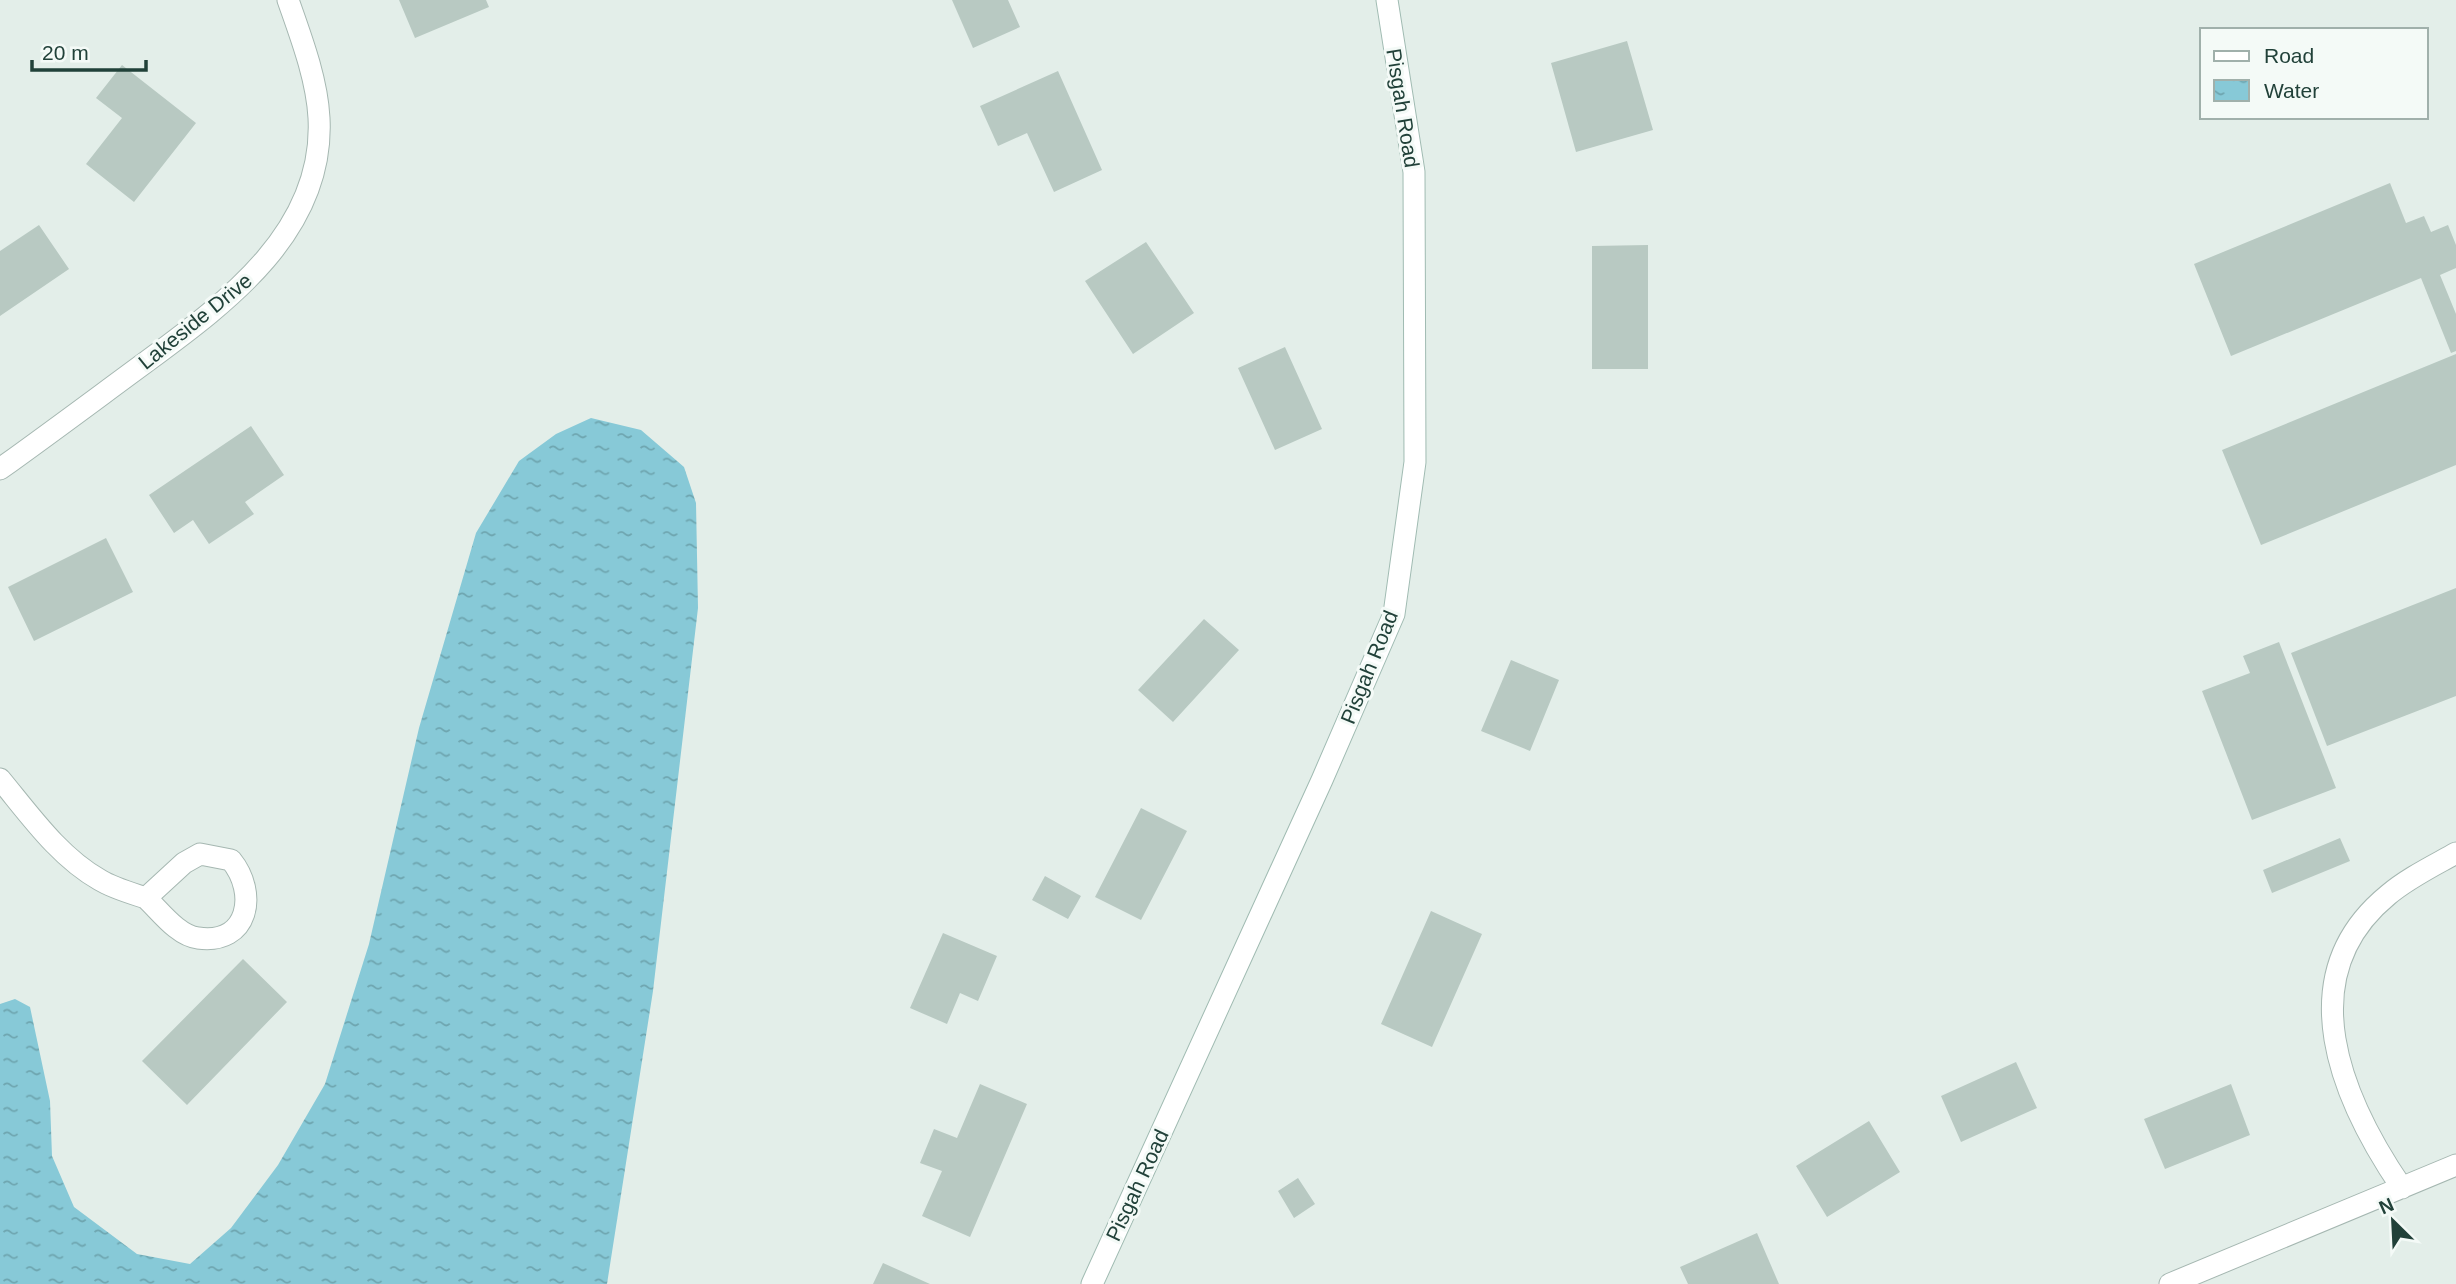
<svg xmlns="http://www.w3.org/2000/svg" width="2456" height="1284" viewBox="0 0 2456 1284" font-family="Helvetica,sans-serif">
  <defs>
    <pattern id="water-ripples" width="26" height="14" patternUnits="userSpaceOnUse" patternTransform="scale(1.75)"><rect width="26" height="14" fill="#87c9d7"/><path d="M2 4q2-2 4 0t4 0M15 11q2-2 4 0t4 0" fill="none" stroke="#6ea5af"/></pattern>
  </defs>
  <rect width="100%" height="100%" fill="#e3eee9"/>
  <!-- water -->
  <path fill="url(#water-ripples)" d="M591 418 641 430 684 467 696 503 698 608 653 991 607 1284H0V1004L15 999 30 1007 50 1101 52 1156 74 1207 137 1254 190 1264 231 1228 278 1165 325 1084 369 944 419 728 476 533 519 461 556 434Z"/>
  <!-- building -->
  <path fill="#b8c9c2" d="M399 0H486L489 7 415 38Z
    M952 0H1008L1020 27 973 48Z
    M1627 41 1653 130 1576 152 1551 63Z
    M122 65 196 123 134 202 86 164 122 118 96 98Z
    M1058 71 1102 170 1054 192 1027 133 998 146 980 106Z
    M2390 183 2406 223 2424 216 2431 232 2448 225 2456 245V268L2440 275 2456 314V351L2451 353 2421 278 2231 356 2194 264Z
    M39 225 69 269 0 316V251Z
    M1146 242 1194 313 1133 354 1085 281Z
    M1648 245V369H1592V246Z
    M1285 347 1322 429 1275 450 1238 368Z
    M2456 354V465L2261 545 2222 450Z
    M251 426 284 475 245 502 254 514 209 544 193 520 174 533 149 495Z
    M106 538 133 592 34 641 8 587Z
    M2456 588V696L2327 746 2291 653Z
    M1204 619 1239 650 1173 722 1138 690Z
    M2279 642 2336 788 2252 820 2202 691 2250 673 2243 656Z
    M1511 660 1559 680 1530 751 1481 731Z
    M1141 808 1187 831 1141 920 1095 897Z
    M2340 838 2350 861 2272 893 2263 870Z
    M1045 876 1081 896 1068 919 1032 900Z
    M1431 911 1482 934 1432 1047 1381 1024Z
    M943 933 997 956 978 1001 960 993 947 1024 910 1008Z
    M243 959 287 1002 187 1105 142 1061Z
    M2016 1062 2037 1108 1961 1142 1941 1096Z
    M980 1084 1027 1104 970 1237 922 1216 942 1171 920 1163 934 1129 957 1138Z
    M2231 1084 2250 1135 2165 1169 2144 1119Z
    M1869 1121 1900 1172 1827 1217 1796 1166Z
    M1298 1178 1315 1204 1294 1218 1278 1191Z
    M1757 1233 1779 1284H1688L1680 1267Z
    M883 1263 930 1284H873Z"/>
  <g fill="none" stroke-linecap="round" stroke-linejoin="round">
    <!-- street casing -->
    <g stroke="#a5b7b1" stroke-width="23">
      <path id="street" d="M0 469C49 434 97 398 146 362 226 303 325 231 319 118 317 79 301 37 288 0
        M0 779C29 814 59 857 100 880 113 888 131 893 146 898
        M200 854 231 860C258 893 249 945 198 938 178 936 160 911 146 898L184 863Z
        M2402 1188C2342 1100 2288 977 2388 895 2408 878 2433 866 2456 853
        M2170 1284 2456 1165"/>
    </g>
    <!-- secondary casing -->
    <g stroke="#a0bbb2" stroke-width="23">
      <path id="secondary" d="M1092 1284 1322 780 1394 614 1415 462 1414 172 1387 0"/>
    </g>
    <!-- street -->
    <use href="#street" stroke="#fff" stroke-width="21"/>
    <!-- secondary -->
    <use href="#secondary" stroke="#fff" stroke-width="21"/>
  </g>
  <g text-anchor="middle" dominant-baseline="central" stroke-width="6" stroke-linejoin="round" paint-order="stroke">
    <!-- street labels -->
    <g font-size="21" fill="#214139" stroke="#f4faf7">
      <text transform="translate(1403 108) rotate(81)">Pisgah Road</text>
      <text transform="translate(195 321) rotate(-39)">Lakeside Drive</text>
      <text transform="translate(1369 667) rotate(-68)">Pisgah Road</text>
      <text transform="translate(1137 1185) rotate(-65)">Pisgah Road</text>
    </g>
  </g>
  <!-- legend -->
  <rect x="2200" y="28" width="228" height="91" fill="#f4faf7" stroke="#a0b0ab" stroke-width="2"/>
  <rect x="2214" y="51" width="35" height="10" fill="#ffffff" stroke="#a0b0ab" stroke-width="2"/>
  <text x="2264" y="63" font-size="21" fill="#214139">Road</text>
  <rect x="2214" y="80" width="35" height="21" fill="url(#water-ripples)" stroke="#a0b0ab" stroke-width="2"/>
  <text x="2264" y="98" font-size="21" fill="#214139">Water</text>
  <!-- north arrow -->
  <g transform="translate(2393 1221) rotate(336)" stroke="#f4faf7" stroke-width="5" paint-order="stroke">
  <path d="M0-5L12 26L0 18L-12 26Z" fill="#214139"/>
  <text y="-10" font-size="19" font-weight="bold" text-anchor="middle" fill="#214139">N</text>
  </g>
  <!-- scale -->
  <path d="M32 60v10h114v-10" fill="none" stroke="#214139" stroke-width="3.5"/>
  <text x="42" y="60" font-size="21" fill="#214139" stroke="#f4faf7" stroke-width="5" paint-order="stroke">20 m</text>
</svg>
